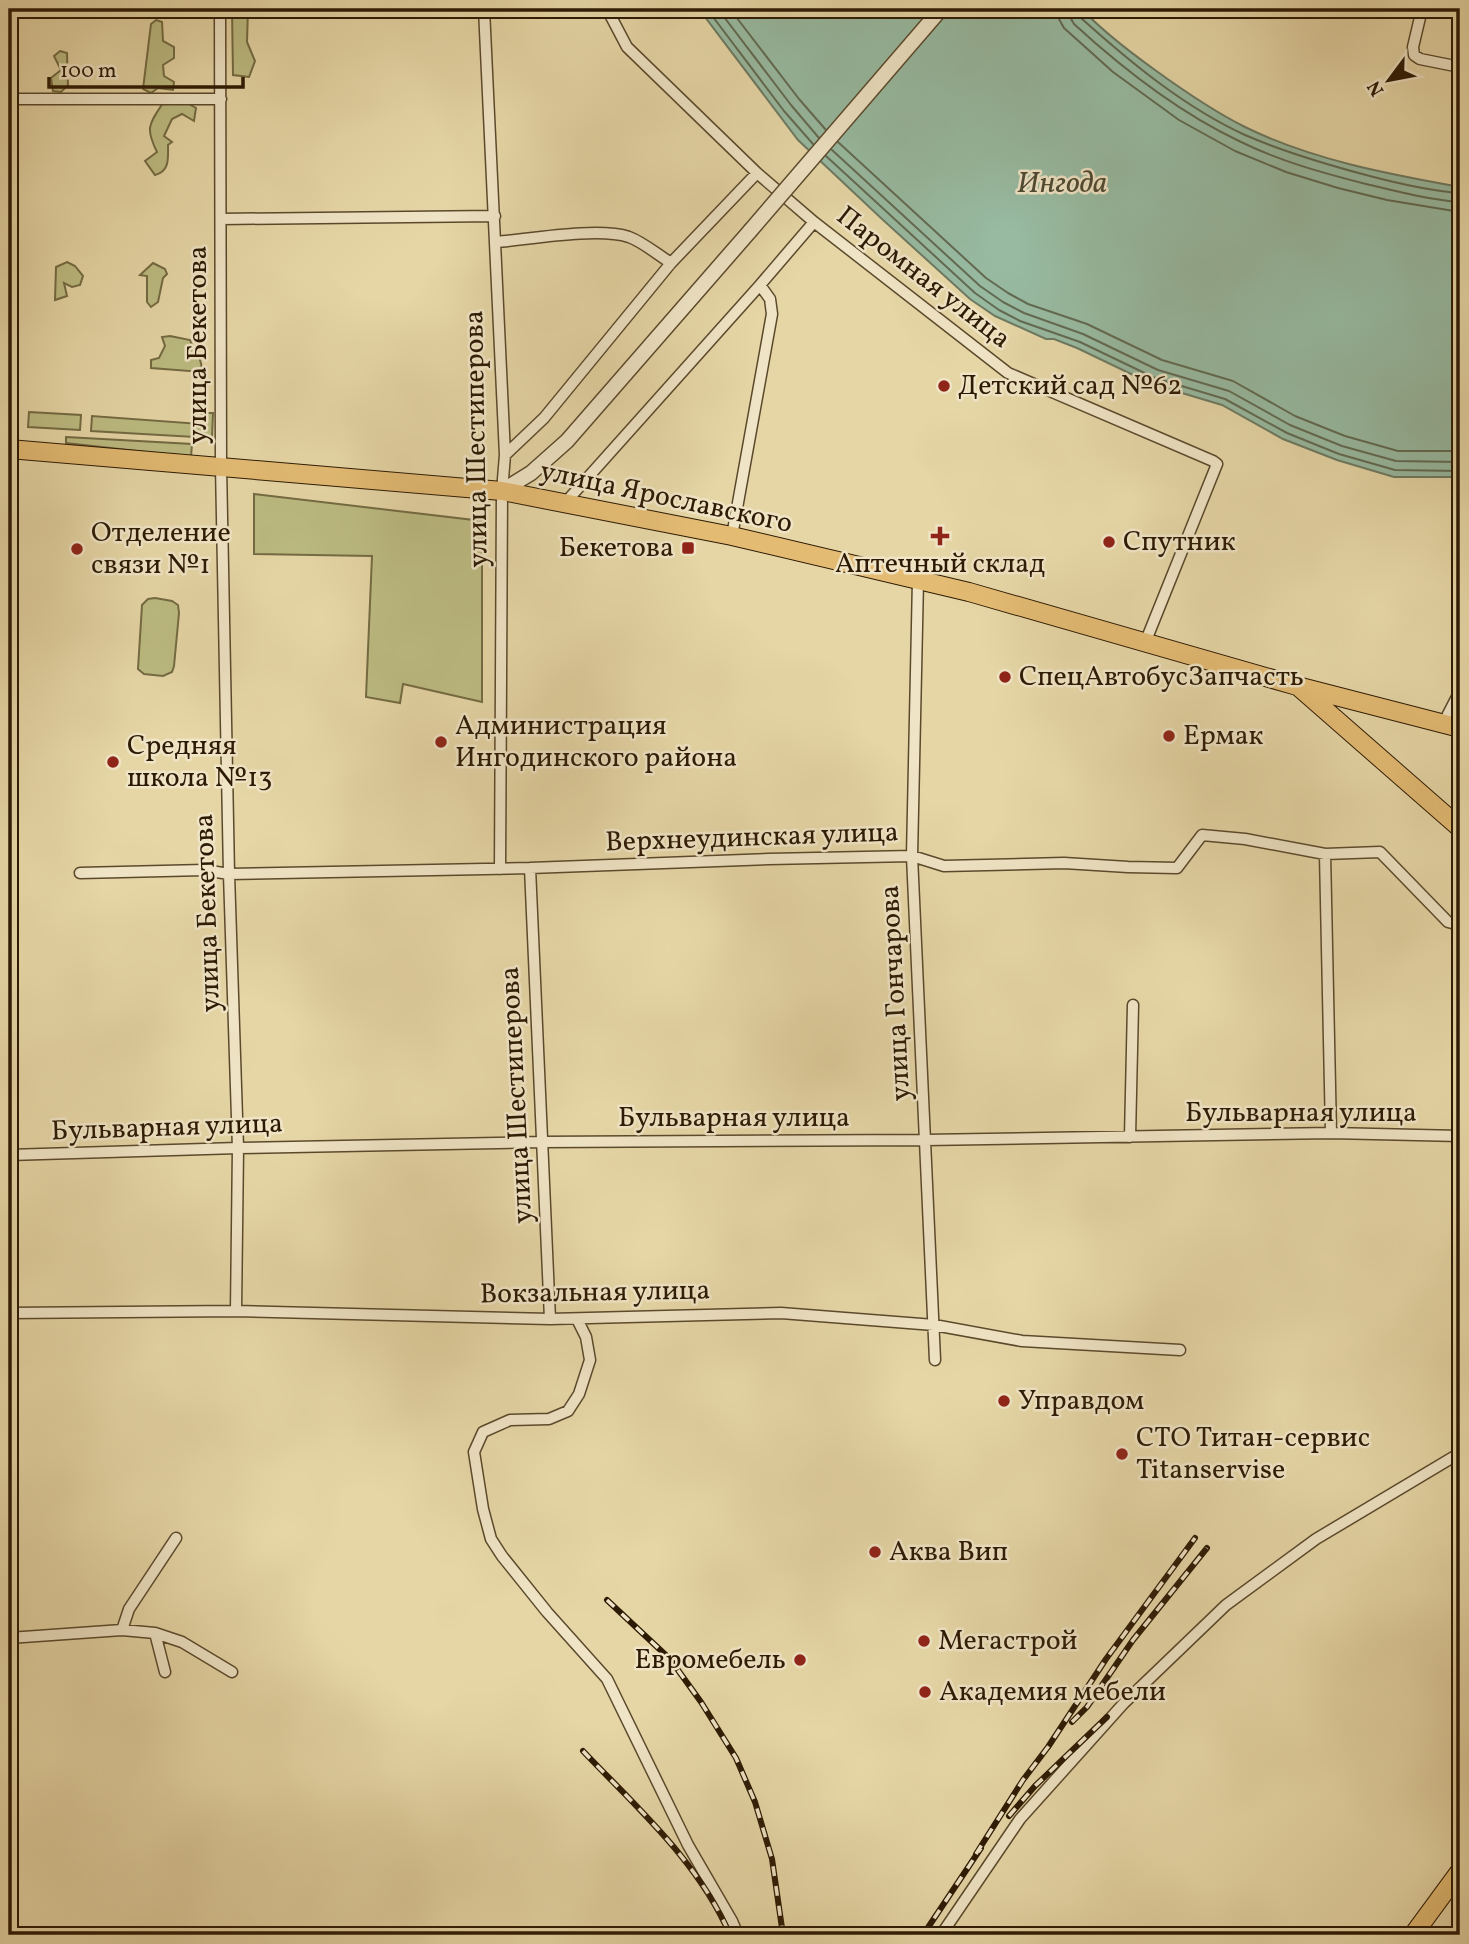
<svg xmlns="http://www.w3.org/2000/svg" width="1469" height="1944" viewBox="0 0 1469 1944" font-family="Vollkorn,serif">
  <rect width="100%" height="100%" fill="#e6d6a6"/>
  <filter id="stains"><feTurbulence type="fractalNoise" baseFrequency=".00286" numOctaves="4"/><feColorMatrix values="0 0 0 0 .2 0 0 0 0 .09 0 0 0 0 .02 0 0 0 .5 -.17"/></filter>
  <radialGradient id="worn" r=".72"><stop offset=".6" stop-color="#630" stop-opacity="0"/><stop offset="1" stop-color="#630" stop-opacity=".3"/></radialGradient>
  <!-- green -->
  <path fill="#bcbc82" stroke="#746b43" stroke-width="2" d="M232 9H248L247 42 255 61 249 77 233 75Z
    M156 20 162 22 163 41 174 47V58L163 65 164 76 174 82 173 90 158 88 151 93 143 89 151 24Z
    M60 51 67 53 68 85 61 92 53 91 51 78 61 70 54 56Z
    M180 99 196 108 194 121 182 114 172 119 164 136 172 142 168 145C168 158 170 171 155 175L145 161 157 152C145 128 149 124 163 103Z
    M67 262 75 266 83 276 80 285 72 287 64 283 67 296 55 300 56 267Z
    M153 263 165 269 167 274 163 278 158 302 151 307 147 302V276L140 275Z
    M170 336 190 340C195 355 202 356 202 372L151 368V360L159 358 165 346 162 337Z
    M29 412 81 415 80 430 28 427Z
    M202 413H213L212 438 91 431 92 416 200 424Z
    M66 437 192 444 191 457 66 443Z
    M254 494 482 521V702L403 684 400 703 366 697 372 556 254 554Z
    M155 598 172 601 178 605 179 613 174 666 172 672 163 676 144 674 138 669 142 605 148 599Z"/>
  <!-- water -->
  <path fill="#97baa1" stroke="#6d7a62" stroke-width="2" d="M699 9H1082C1103 32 1130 52 1155 70 1184 91 1213 111 1245 127 1312 160 1388 174 1460 187V477H1394L1337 460 1283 439 1222 405 1152 384 1077 348 1054 339H1046L995 316 970 299 882 219 798 140Z"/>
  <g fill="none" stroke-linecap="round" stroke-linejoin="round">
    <!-- shore -->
    <path stroke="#626a52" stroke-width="2" d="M707 9 784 111 813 144
      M718 9 791 105 819 138
      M730 9 799 99 826 130
      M1058 9 1059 19 1064 28 1113 72 1179 120 1235 151 1286 172 1338 188 1387 200 1460 212
      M1068 9 1070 17 1074 24C1123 69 1178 112 1239 141 1279 161 1323 173 1366 184 1395 191 1430 200 1460 202
      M1077 9 1078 14 1081 18C1130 62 1184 107 1245 135 1284 152 1325 164 1366 175 1396 183 1429 191 1460 193
      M838 142 986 278 1008 293 1028 304 1087 324 1162 360 1233 381 1295 416 1345 436 1398 451H1460
      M832 150 980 286 1003 302 1024 313 1083 334 1158 370 1229 391 1290 425 1342 446 1396 461 1460 462
      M826 156 975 293 999 310 1020 321 1080 342 1155 378 1225 399 1287 433 1339 454 1395 470 1460 471"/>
    <!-- minor casing -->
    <g stroke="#5b492c" stroke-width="13">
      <path id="minor" d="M220 9 221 466 229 874 238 1148 236 1311
        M484 9 505 455 502 491 500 869
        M607 9 627 47 757 173 814 222 1008 373 1213 461 1217 464 1145 643
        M1422 9 1413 47 1414 55 1420 59 1460 67
        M9 99H221
        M221 219 495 216
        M497 242C531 239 598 227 629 237 643 242 658 255 671 263
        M505 455 544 418 671 263 757 173
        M565 503 760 285
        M732 536 772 314 770 299 760 285 814 222
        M918 580 912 856 935 1360
        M1443 724 1460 691
        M1325 854 1331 1133
        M530 868 550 1319
        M80 873 204 870 229 874 530 868 769 859 912 856 944 866 1064 863 1128 867 1177 868 1202 835 1245 839 1325 854 1380 852 1448 922 1460 925
        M1130 1137 1133 1005
        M9 1155 238 1148 542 1142 925 1140 1331 1133 1460 1136
        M9 1313 236 1311 550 1319 781 1313 934 1325 1022 1341 1180 1350
        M577 1319 586 1337 590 1360 579 1394 568 1411 549 1419 510 1420 483 1432 474 1452 483 1509 491 1539 502 1556 547 1612 607 1679 688 1845 732 1921 738 1935
        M122 1630 129 1609 176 1538
        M155 1633 165 1672
        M9 1638 122 1630 155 1633 182 1642 232 1672
        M941 1935 1020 1819 1124 1703 1226 1605 1316 1539 1460 1453"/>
    </g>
    <!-- tertiary casing -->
    <g stroke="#5b492c" stroke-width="17">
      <path id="tertiary" d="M502 491 531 473 567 441 750 231"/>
    </g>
    <!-- primary casing -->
    <g stroke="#2d1a04" stroke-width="20">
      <path id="primary" d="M9 449 502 491 732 536 969 592 1297 686 1460 728
        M1300 688 1460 828
        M1413 1935 1460 1871"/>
    </g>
    <!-- minor -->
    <use href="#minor" stroke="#efe4c5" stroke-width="10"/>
    <!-- tertiary -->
    <use href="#tertiary" stroke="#efe4c5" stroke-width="14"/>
    <!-- primary -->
    <use href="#primary" stroke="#e3bb73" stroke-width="18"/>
    <!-- rail casing -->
    <g stroke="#2d1a04" stroke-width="6">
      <path id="rail" d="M607 1600 670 1659 701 1702 736 1758 755 1802 772 1859 783 1935
        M1072 1722 1087 1707 1133 1640 1207 1548
        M583 1751C637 1808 699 1862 730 1935
        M1009 1816 1035 1786 1107 1717
        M976 1854 1023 1780 1048 1747 1106 1659 1195 1538
        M923 1935 981 1848"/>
    </g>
    <!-- rail -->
    <use href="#rail" stroke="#efe4c5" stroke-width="3.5" stroke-dasharray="10" stroke-linecap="butt"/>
    <!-- tertiary-bridge casing -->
    <g stroke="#5b492c" stroke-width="17" stroke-linecap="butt">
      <path id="tertiary-bridge" d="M750 231 941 9"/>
    </g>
    <!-- tertiary-bridge -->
    <use href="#tertiary-bridge" stroke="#efe4c5" stroke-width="14"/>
  </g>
  <!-- markers -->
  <g fill="#8f2418" stroke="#efe4c5" stroke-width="2.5">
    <circle cx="944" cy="386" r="7"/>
    <path d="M936.5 525.5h7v7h7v7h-7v7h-7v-7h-7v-7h7z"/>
    <circle cx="1109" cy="542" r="7"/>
    <rect x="681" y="541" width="14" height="14" rx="3.5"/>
    <circle cx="77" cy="549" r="7"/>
    <circle cx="1005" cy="677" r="7"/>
    <circle cx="1169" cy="736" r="7"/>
    <circle cx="441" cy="742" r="7"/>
    <circle cx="113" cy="762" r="7"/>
    <circle cx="1004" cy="1401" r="7"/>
    <circle cx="1122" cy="1454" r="7"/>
    <circle cx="875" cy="1552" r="7"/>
    <circle cx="924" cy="1641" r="7"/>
    <circle cx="800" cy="1660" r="7"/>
    <circle cx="925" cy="1692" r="7"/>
  </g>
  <g text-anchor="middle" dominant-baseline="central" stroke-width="5" stroke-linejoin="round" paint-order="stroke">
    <!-- street labels -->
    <g font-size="28" fill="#2d1a04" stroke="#efe4c5">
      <text transform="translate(923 278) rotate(38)">Паромная улица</text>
      <text transform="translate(198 345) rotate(-90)">улица Бекетова</text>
      <text transform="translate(477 439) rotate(-91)">улица Шестиперова</text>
      <text transform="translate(666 498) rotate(12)">улица Ярославского</text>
      <text transform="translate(752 838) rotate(-2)">Верхнеудинская улица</text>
      <text transform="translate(208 913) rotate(-92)">улица Бекетова</text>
      <text transform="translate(896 993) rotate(-93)">улица Гончарова</text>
      <text transform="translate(517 1095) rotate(-93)">улица Шестиперова</text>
      <text x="1301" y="1113">Бульварная улица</text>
      <text x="734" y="1118">Бульварная улица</text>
      <text transform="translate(167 1128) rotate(-2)">Бульварная улица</text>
      <text transform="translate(595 1293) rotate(-1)">Вокзальная улица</text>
    </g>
    <!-- poi labels -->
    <g font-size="28" fill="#2d1a04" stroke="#efe4c5" text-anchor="start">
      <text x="958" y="386">Детский сад №62</text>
      <text x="91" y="533">Отделение<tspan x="91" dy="32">связи №1</tspan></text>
      <text x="1123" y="542">Спутник</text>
      <text x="674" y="548" text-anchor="end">Бекетова</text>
      <text x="940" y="564" text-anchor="middle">Аптечный склад</text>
      <text x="1019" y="677">СпецАвтобусЗапчасть</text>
      <text x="455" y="726">Администрация<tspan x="455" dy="32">Ингодинского района</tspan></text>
      <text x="1183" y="736">Ермак</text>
      <text x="127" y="746">Средняя<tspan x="127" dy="32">школа №13</tspan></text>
      <text x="1018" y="1401">Управдом</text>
      <text x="1136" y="1438">СТО Титан-сервис<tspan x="1136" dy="32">Titanservise</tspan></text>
      <text x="889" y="1552">Аква Вип</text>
      <text x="938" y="1641">Мегастрой</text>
      <text x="786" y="1660" text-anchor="end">Евромебель</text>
      <text x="939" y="1692">Академия мебели</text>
    </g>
    <!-- water labels -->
    <g font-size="30" font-style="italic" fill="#4d4a33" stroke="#efe4c5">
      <text x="1062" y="184">Ингода</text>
    </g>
  </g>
  <!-- margin -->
  <rect width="1469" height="1944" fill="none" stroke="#e6d6a6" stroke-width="35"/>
  <rect x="10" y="10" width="1448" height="1923" fill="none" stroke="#2d1a04" stroke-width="3.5"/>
  <rect x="18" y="18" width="1434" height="1909" fill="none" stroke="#2d1a04" stroke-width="2"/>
  <!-- north arrow -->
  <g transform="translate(1389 80) rotate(238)" stroke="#efe4c5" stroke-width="5" paint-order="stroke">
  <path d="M0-5L12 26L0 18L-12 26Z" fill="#2d1a04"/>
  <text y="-10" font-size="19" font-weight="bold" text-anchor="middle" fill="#2d1a04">N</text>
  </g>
  <!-- scale -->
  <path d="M49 77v10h194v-10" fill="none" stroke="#2d1a04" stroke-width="3.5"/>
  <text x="60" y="77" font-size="21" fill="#2d1a04" stroke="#efe4c5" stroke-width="5" paint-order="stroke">100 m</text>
  <rect width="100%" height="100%" filter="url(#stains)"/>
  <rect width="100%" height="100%" fill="url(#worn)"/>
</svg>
